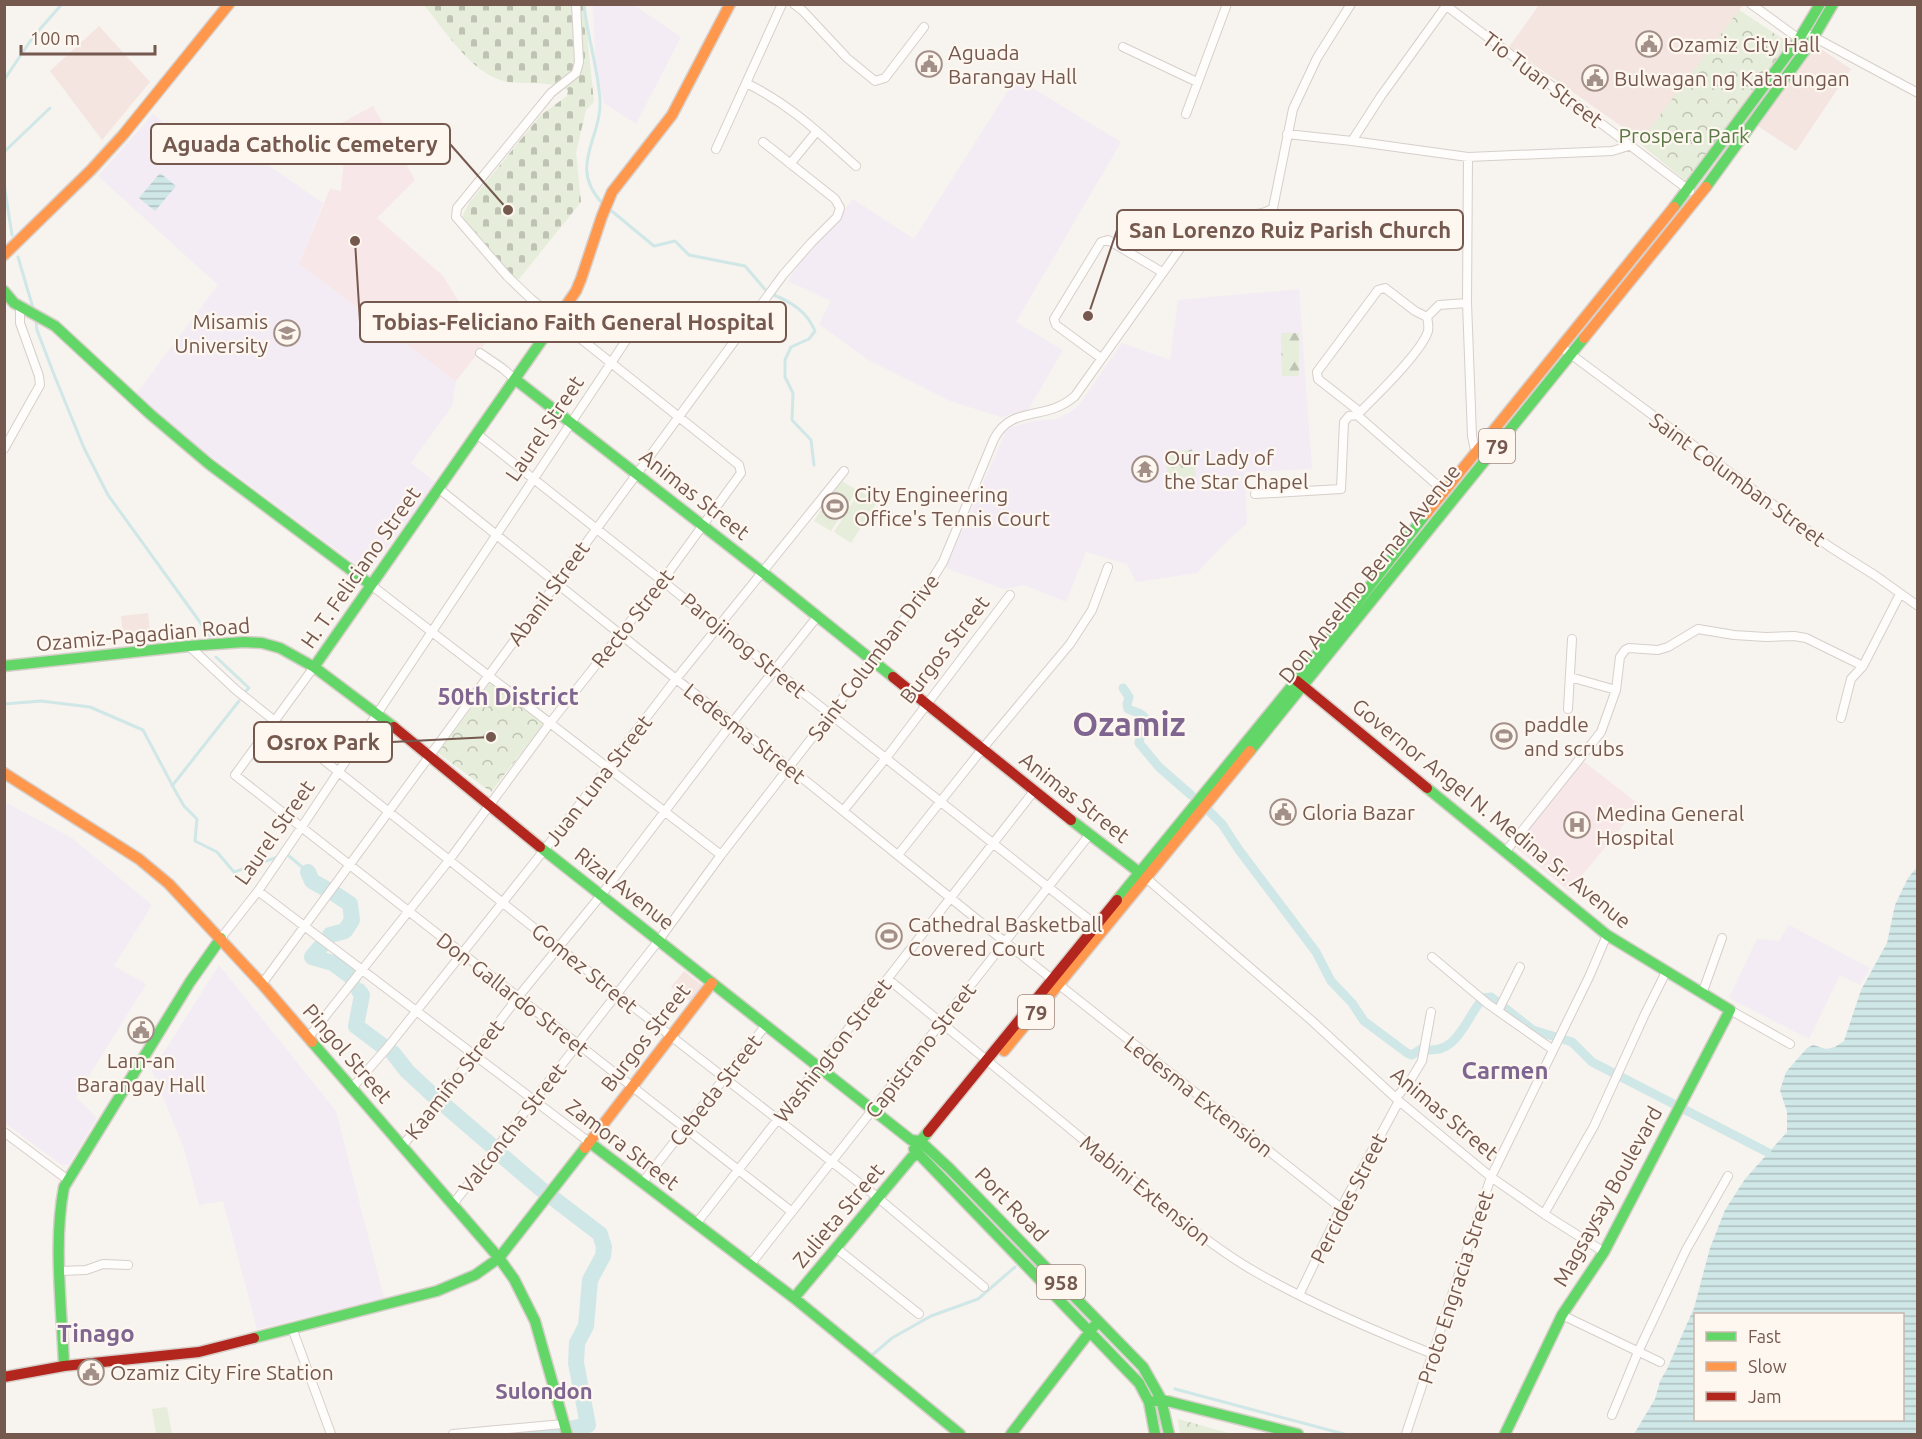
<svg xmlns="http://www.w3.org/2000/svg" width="1922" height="1439" viewBox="0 0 1922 1439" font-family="Ubuntu,sans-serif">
  <defs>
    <pattern id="forest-firs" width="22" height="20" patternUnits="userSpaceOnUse" patternTransform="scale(1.5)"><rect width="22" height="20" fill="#e6edda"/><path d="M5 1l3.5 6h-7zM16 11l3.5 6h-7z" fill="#bfc3b3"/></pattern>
    <pattern id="cemetery-stones" width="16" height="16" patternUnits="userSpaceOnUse" patternTransform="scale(1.5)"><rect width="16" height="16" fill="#e6edda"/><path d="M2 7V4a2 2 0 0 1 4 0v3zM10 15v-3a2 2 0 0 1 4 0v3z" fill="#bfc3b3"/></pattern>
    <pattern id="park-crowns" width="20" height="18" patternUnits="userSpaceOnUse" patternTransform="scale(1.5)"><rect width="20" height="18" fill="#e6edda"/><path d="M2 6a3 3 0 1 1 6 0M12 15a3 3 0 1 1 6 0" fill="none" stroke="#bfc3b3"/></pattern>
    <pattern id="water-rules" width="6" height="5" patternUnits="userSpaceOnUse" patternTransform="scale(1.5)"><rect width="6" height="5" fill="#d0e7e7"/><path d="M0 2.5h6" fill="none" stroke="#adbebe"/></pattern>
  </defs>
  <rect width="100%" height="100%" fill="#f7f3ee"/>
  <!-- commercial -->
  <path fill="#f4e5e0" d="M1539 5H1743L1645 143 1509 47Z
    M99 26 150 82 102 140 50 71Z
    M1812 43 1851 69 1796 151 1756 125Z
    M148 613 151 641 124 644 121 616Z
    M684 971 703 986 691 1002 671 987Z"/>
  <!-- education -->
  <path fill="#f3ecf4" d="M593 5H634L681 37 636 124 604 103 596 71Z
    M1016 78 1121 142 1016 322 1063 350 1028 410 1001 417 950 401 867 359 819 324 831 301 788 281 805 252 833 224 853 199 914 239Z
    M153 114 210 159 228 138 323 203 299 264 456 381 452 406 411 463 436 483 368 573 133 398 218 285 98 176Z
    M1299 289 1312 469 1245 472 1247 524 1227 541 1197 573 1136 582 1127 564 1086 552 1066 602 1024 585 1004 589 946 568 1005 433 1009 428 1034 421 1056 419 1070 412 1079 405 1122 343 1170 360 1178 300Z
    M5 802 72 838 152 905 114 966 146 984 76 1097 97 1118 69 1164 62 1165 5 1123Z
    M1789 925 1870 968 1860 985 1840 975 1809 1039 1729 998 1757 939 1779 941Z
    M219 965 336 1111 384 1298 257 1329 223 1201 199 1205 184 1148 152 1071Z"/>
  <!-- medical -->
  <path fill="#f8e7e8" d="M373 106 415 180 377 218 443 276 485 344 456 381 299 264 330 189 341 191 346 140 338 125Z
    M1583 761 1640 805 1569 891 1513 845Z"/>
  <!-- grass -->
  <path fill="#e6edda" d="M840 480 857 490 831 531 814 521Z
    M860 491 877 502 851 543 834 532Z
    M167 1407 172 1434H156L152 1409Z"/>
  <!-- forest -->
  <path fill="url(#forest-firs)" d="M1281 333H1299V376H1282Z"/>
  <!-- cemetery -->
  <path fill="url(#cemetery-stones)" d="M424 5H584L594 102 586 110 576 152 581 202 519 279 515 278 464 222 463 215 469 203 541 115 567 96 568 90C549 79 524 86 504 81 471 73 444 29 424 5Z"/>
  <!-- park -->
  <path fill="url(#park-crowns)" d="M1739 10 1789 43 1687 182 1639 143Z
    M1192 449 1196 476 1168 479 1165 453Z
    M491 682 546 721 491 792 438 753Z
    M1178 1419 1232 1434H1180Z"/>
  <!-- water -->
  <path fill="url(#water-rules)" fill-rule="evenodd" d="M160 173 176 186 155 211 139 198Z
    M1917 867V1434H1634L1655 1399 1660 1381 1667 1369 1694 1308 1710 1248 1725 1210 1745 1179 1787 1132V1112L1780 1090 1786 1072 1807 1048 1813 1045 1826 1049 1835 1047 1844 1041 1861 990 1887 943 1895 905 1908 878ZM1696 1314H1902V1420H1696Z"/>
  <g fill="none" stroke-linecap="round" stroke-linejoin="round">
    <!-- stream -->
    <path stroke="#d0e7e7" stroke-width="3" d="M584 4C587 36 598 68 600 100 602 139 567 166 603 204
      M4 80 33 37 62 4
      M4 152 50 108
      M4 184 12 235
      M608 208 654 246 675 241 689 255 745 266 768 293
      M18 257 33 308
      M774 295C793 303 807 312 815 331L809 339 791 347 785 360V377L793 393 792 420 811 440 814 465
      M36 320 37 330 55 377 84 448 108 495 210 636
      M216 657 249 688 246 691
      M4 704 41 701 90 707 143 730 177 794 184 806 197 819 195 841 217 852 234 872 278 857
      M172 786 239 701
      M289 856 308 872
      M871 1356 892 1338 931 1316 978 1299 1015 1267
      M1175 1389 1344 1434"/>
    <!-- canal -->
    <path stroke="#d0e7e7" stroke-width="9" d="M1123 688 1129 697 1127 704 1128 709C1132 711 1138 712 1142 715 1153 722 1139 734 1139 743L1159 767 1191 795
      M1209 811 1222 824 1239 850 1316 952 1331 981 1352 1003 1364 1021 1407 1053 1412 1055 1421 1049C1457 1057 1464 1021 1483 998L1491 997 1533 1030 1572 1042 1592 1062 1767 1152"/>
    <!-- river -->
    <path stroke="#d0e7e7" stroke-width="16" d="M308 872 312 881 328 890
      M330 935 345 931 352 920 350 904 335 894
      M323 944 312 957 333 963 353 978
      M359 991 362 995 356 1026 384 1047
      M393 1053 407 1071 436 1098
      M442 1103 492 1146
      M500 1154 542 1190
      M553 1198 600 1234 604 1247 603 1256 590 1280 586 1326 577 1343 576 1363 588 1425 569 1429
      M514 1434 558 1431"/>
    <!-- street casing -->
    <g stroke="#d6cfca" stroke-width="10">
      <path id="street" d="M794 4 803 11 847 58 875 81 885 78 924 27
        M1444 4 1690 191
        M1751 4 1802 41
        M1810 35 1918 93
        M1123 47 1197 82
        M746 83C791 105 819 133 856 166
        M1186 114 1227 4
        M1287 134 1352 141 1468 157 1612 151 1632 145
        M1352 141 1381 96 1446 6
        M716 149 782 4
        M1468 157 1467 303 1472 436 1474 446 1488 457
        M790 164 817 131
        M1427 317C1428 322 1429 325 1428 331 1422 352 1374 398 1357 415L1444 491
        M1561 347 1830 547 1876 576 1918 606
        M480 353 502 368 516 380
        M1101 358 1056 325 1054 319 1101 242 1108 240 1162 272
        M1360 412 1318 379 1317 372 1378 290 1385 288 1415 311 1427 317 1439 305 1467 303
        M477 434 1096 925
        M4 449 40 385 39 376 20 323V308
        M438 488 676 679 790 768 1005 942 1341 1208
        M1255 494 1341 489 1344 422 1349 416 1357 415
        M371 585 721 855
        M189 646 236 690 617 994 877 1197 984 1287
        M314 667 235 775 792 1212
        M1570 677 1616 690
        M1568 709 1572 639
        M1841 718 1851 679 1863 666 1900 594
        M843 811 886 758 1010 595
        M1506 851 1601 732 1616 690 1620 657 1625 650 1629 648 1658 650 1668 647 1698 629 1734 635 1766 637 1794 636 1806 638 1863 666
        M898 855 983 748 1070 644 1092 610 1108 567
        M1146 878 1311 1020 1399 1101 1491 1177 1544 1214 1604 1252
        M258 891 589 1142
        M221 938 258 891 301 828 639 321
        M1432 957 1488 1004 1552 1049
        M888 979 1175 1215C1200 1235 1226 1255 1254 1271 1311 1304 1372 1330 1433 1354
        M262 984 783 275 811 243 837 217 840 208 835 199 763 142
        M1702 994 1722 938
        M1730 1010 1790 1044
        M1498 1011 1520 967
        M308 1038 450 859 550 723 663 580 741 473 739 465 531 299 507 276 456 217 457 208 551 93 576 73 579 62 576 4
        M352 1088 387 1048 545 849 676 679 844 471
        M1396 1098 1410 1081 1422 1061 1431 1012
        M4 1132 68 1180
        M403 1145 436 1105 518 997 602 894 732 723 817 617
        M642 1183 766 1025
        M453 1204 659 940 721 855 921 597 943 562 994 439C1012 404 1046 422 1075 396L1199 222C1220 205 1252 223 1273 208L1293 109 1317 58 1351 4
        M1544 1214 1594 1126 1645 1014 1666 972
        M696 1224 1034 791
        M836 1248 919 1314
        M750 1265 1090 834
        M60 1271 86 1270 103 1264 128 1265
        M1299 1295 1341 1208 1399 1101
        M1562 1315 1660 1362
        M292 1328 331 1434
        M1612 1415 1638 1352 1686 1250 1728 1176
        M453 1434 563 1424
        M1406 1434 1491 1177 1589 977 1607 935"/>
    </g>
    <!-- fast casing -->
    <g stroke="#d7cfca" stroke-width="13">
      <path id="fast" d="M1706 187 1809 45 1833 4
        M1674 207 1799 39 1820 4
        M4 291 14 303 55 326 150 414 209 464 371 585
        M516 380 761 571 893 677
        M4 666 189 646 244 642 262 643 280 648 314 667 394 727
        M314 667 556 320
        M1250 751 1584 338
        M1427 788 1607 935 1730 1010 1604 1252 1562 1315 1505 1434
        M1071 820 1144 876
        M540 847 911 1140 920 1141
        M1117 900 1296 681 1426 514
        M312 1042 499 1258 514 1279 535 1321 567 1434
        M928 1132 914 1149 1139 1383 1149 1402 1155 1434
        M920 1141 949 1168 1143 1367 1161 1399 1169 1434
        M589 1142 794 1298 960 1434
        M794 1298 912 1157 919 1154
        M254 1338 437 1291 475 1275 499 1258 585 1148
        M64 1366C62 1310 53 1242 64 1187L190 982 221 938
        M1149 1402 1163 1400 1298 1434
        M1011 1434 1095 1325"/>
    </g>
    <!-- slow casing -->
    <g stroke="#d7cfca" stroke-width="13">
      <path id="slow" d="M4 255 91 170 123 135 229 4
        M556 320 576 291 581 279 602 216 612 192 672 115 730 4
        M1584 338 1706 187
        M1426 514 1674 207
        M4 773 139 859 169 884 262 984 312 1042
        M1004 1051 1250 751
        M585 1148 712 983"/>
    </g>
    <!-- jam casing -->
    <g stroke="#d7cfca" stroke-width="13">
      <path id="jam" d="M893 677 1071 820
        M1297 681 1427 788
        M394 727 540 847
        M928 1132 1117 900
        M4 1377 64 1366 199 1352 254 1338"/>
    </g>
    <!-- street -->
    <use href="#street" stroke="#fefdfc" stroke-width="8"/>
    <!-- fast -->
    <use href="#fast" stroke="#63d668" stroke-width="10"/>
    <!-- slow -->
    <use href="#slow" stroke="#ff974d" stroke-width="10"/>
    <!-- jam -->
    <use href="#jam" stroke="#b3261e" stroke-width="10"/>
  </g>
  <!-- icons -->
  <defs>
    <g id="civic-ring" transform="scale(1.35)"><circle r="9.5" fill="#fef7f0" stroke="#a28f87" stroke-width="1.5"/><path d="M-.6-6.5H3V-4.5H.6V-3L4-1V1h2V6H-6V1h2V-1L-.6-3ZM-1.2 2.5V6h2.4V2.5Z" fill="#a28f87"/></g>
    <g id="university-ring" transform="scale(1.35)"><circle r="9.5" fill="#fef7f0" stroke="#a28f87" stroke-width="1.5"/><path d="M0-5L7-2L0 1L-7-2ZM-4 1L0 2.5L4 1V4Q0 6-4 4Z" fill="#a28f87"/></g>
    <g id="temple-ring" transform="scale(1.35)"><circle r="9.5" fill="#fef7f0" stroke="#a28f87" stroke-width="1.5"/><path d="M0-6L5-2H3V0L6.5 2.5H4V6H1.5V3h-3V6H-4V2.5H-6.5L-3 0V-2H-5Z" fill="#a28f87"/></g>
    <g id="stadium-ring" transform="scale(1.35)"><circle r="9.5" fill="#fef7f0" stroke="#a28f87" stroke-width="1.5"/><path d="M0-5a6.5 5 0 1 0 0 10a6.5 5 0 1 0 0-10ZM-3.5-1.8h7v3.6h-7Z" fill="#a28f87"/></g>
    <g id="hospital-ring" transform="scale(1.35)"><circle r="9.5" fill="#fef7f0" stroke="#a28f87" stroke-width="1.5"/><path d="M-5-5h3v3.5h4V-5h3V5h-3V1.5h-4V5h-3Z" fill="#a28f87"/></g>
  </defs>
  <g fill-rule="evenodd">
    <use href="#civic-ring" x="1649" y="44"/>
    <use href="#civic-ring" x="929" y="64"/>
    <use href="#civic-ring" x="1595" y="78"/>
    <use href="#university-ring" x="287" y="333"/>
    <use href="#temple-ring" x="1145" y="469"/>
    <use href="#stadium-ring" x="835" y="506"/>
    <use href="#stadium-ring" x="1504" y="736"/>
    <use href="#civic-ring" x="1283" y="812"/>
    <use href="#hospital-ring" x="1577" y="825"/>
    <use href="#stadium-ring" x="889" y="936"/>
    <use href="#civic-ring" x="141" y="1030"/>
    <use href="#civic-ring" x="91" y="1372"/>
  </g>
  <g text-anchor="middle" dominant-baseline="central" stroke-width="4.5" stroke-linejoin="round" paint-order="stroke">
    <!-- shield labels -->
    <g fill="#fef7f0" stroke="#9e887f" stroke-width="1.5">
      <rect x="1479" y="429" width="36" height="34" rx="4.5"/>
      <rect x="1018" y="995" width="36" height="34" rx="4.5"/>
      <rect x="1037" y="1265" width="48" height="34" rx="4.5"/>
    </g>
    <g font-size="20" font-weight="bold" fill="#75594f">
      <text x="1497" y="446">79</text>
      <text x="1036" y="1012">79</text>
      <text x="1061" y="1282">958</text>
    </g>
    <!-- poi labels -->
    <g font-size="21" fill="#75594f" stroke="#fef7f0" text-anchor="start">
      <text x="1668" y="44">Ozamiz City Hall</text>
      <text x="948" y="52">Aguada<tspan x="948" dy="24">Barangay Hall</tspan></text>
      <text x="1614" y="78">Bulwagan ng Katarungan</text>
      <text x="268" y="321" text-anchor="end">Misamis<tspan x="268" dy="24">University</tspan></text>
      <text x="1164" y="457">Our Lady of<tspan x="1164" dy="24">the Star Chapel</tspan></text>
      <text x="854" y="494">City Engineering<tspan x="854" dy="24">Office's Tennis Court</tspan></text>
      <text x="1524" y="724">paddle<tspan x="1524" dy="24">and scrubs</tspan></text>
      <text x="1302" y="812">Gloria Bazar</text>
      <text x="1596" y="813">Medina General<tspan x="1596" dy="24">Hospital</tspan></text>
      <text x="908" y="924">Cathedral Basketball<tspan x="908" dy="24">Covered Court</tspan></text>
      <text x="141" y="1060" text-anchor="middle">Lam-an<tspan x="141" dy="24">Barangay Hall</tspan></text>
      <text x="110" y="1372">Ozamiz City Fire Station</text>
    </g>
    <!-- street labels -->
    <g font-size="21" fill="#75594f" stroke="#fef7f0">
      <text transform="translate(1543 79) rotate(37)">Tio Tuan Street</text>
      <text transform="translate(544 428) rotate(-56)">Laurel Street</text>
      <text transform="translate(1738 479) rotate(36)">Saint Columban Street</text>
      <text transform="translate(695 494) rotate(38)">Animas Street</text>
      <text transform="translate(360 567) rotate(-55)">H. T. Feliciano Street</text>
      <text transform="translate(1369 573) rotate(-51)">Don Anselmo Bernad Avenue</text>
      <text transform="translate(548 593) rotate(-54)">Abanil Street</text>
      <text transform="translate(632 618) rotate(-52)">Recto Street</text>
      <text transform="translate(143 634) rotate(-5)">Ozamiz-Pagadian Road</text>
      <text transform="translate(744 645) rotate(39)">Parojinog Street</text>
      <text transform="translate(944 649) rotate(-52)">Burgos Street</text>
      <text transform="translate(873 657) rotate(-53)">Saint Columban Drive</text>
      <text transform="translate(745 733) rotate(38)">Ledesma Street</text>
      <text transform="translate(598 780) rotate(-52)">Juan Luna Street</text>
      <text transform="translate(1075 797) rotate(38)">Animas Street</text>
      <text transform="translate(1492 813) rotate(39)">Governor Angel N. Medina Sr. Avenue</text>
      <text transform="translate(274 832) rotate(-55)">Laurel Street</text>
      <text transform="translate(625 888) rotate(38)">Rizal Avenue</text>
      <text transform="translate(585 968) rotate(39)">Gomez Street</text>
      <text transform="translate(513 994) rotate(38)">Don Gallardo Street</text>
      <text transform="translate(645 1037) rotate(-52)">Burgos Street</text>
      <text transform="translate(832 1050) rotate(-52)">Washington Street</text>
      <text transform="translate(920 1050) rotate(-52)">Capistrano Street</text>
      <text transform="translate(348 1053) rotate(49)">Pingol Street</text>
      <text transform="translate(454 1079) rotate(-52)">Kaamiño Street</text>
      <text transform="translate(715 1090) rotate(-52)">Cebeda Street</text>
      <text transform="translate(1199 1096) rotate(38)">Ledesma Extension</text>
      <text transform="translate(1445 1113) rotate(40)">Animas Street</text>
      <text transform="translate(512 1128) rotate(-52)">Valconcha Street</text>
      <text transform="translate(623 1144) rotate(37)">Zamora Street</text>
      <text transform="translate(1146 1190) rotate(39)">Mabini Extension</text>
      <text transform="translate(1607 1196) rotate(-61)">Magsaysay Boulevard</text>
      <text transform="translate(1348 1198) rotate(-63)">Percides Street</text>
      <text transform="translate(1012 1204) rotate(46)">Port Road</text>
      <text transform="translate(838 1215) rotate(-50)">Zulieta Street</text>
      <text transform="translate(1455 1287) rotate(-72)">Proto Engracia Street</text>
    </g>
    <!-- park labels -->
    <g font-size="21" fill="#5a7947" stroke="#fef7f0">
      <text x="1684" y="135">Prospera Park</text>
    </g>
    <!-- neighbourhood labels -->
    <g font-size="22" font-weight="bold" fill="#7f6690" stroke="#fef7f0">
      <text x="544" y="1390">Sulondon</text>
    </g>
    <!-- quarter labels -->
    <g font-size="24" font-weight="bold" fill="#7f6690" stroke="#fef7f0">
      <text x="508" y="696">50th District</text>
      <text x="1505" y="1070">Carmen</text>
      <text x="96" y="1333">Tinago</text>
    </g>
    <!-- town labels -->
    <g font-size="33" font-weight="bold" fill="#7f6690" stroke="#fef7f0">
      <text x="1129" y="723">Ozamiz</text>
    </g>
  </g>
  <!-- callouts -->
  <path fill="none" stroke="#75594f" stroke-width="2" d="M508 210L450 144M1088 316L1117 230M355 241L360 322M491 737L392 742"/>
  <g fill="#75594f" stroke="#fef7f0" stroke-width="2">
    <circle cx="508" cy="210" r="6"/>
    <circle cx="1088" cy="316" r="6"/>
    <circle cx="355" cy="241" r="6"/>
    <circle cx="491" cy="737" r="6"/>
  </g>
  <g fill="#fef7f0" stroke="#75594f" stroke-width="2">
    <rect x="151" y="124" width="299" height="40" rx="6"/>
    <rect x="1117" y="210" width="346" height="40" rx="6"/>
    <rect x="360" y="302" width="426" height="40" rx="6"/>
    <rect x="254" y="722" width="138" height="40" rx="6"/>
  </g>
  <g font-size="22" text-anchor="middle" font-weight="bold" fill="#75594f">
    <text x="300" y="152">Aguada Catholic Cemetery</text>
    <text x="1290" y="238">San Lorenzo Ruiz Parish Church</text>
    <text x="573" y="330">Tobias-Feliciano Faith General Hospital</text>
    <text x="323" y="750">Osrox Park</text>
  </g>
  <!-- border -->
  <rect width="1922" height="1439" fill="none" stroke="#75594f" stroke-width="12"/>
  <!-- legend -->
  <rect x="1694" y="1313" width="210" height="108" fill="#fef7f0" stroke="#c7b8b0" stroke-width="1.5"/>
  <rect x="1706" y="1332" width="30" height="9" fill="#63d668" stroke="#c7b8b0" stroke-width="1.5"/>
  <text x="1748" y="1343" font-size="18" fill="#75594f">Fast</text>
  <rect x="1706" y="1362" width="30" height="9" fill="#ff974d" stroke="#c7b8b0" stroke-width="1.5"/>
  <text x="1748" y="1373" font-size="18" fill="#75594f">Slow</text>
  <rect x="1706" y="1392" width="30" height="9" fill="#b3261e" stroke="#c7b8b0" stroke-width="1.5"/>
  <text x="1748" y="1403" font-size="18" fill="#75594f">Jam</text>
  <!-- scale -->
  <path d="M21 45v9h134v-9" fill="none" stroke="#75594f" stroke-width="3"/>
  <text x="30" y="45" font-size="18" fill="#75594f" stroke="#fef7f0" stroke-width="4.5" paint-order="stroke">100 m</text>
</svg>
